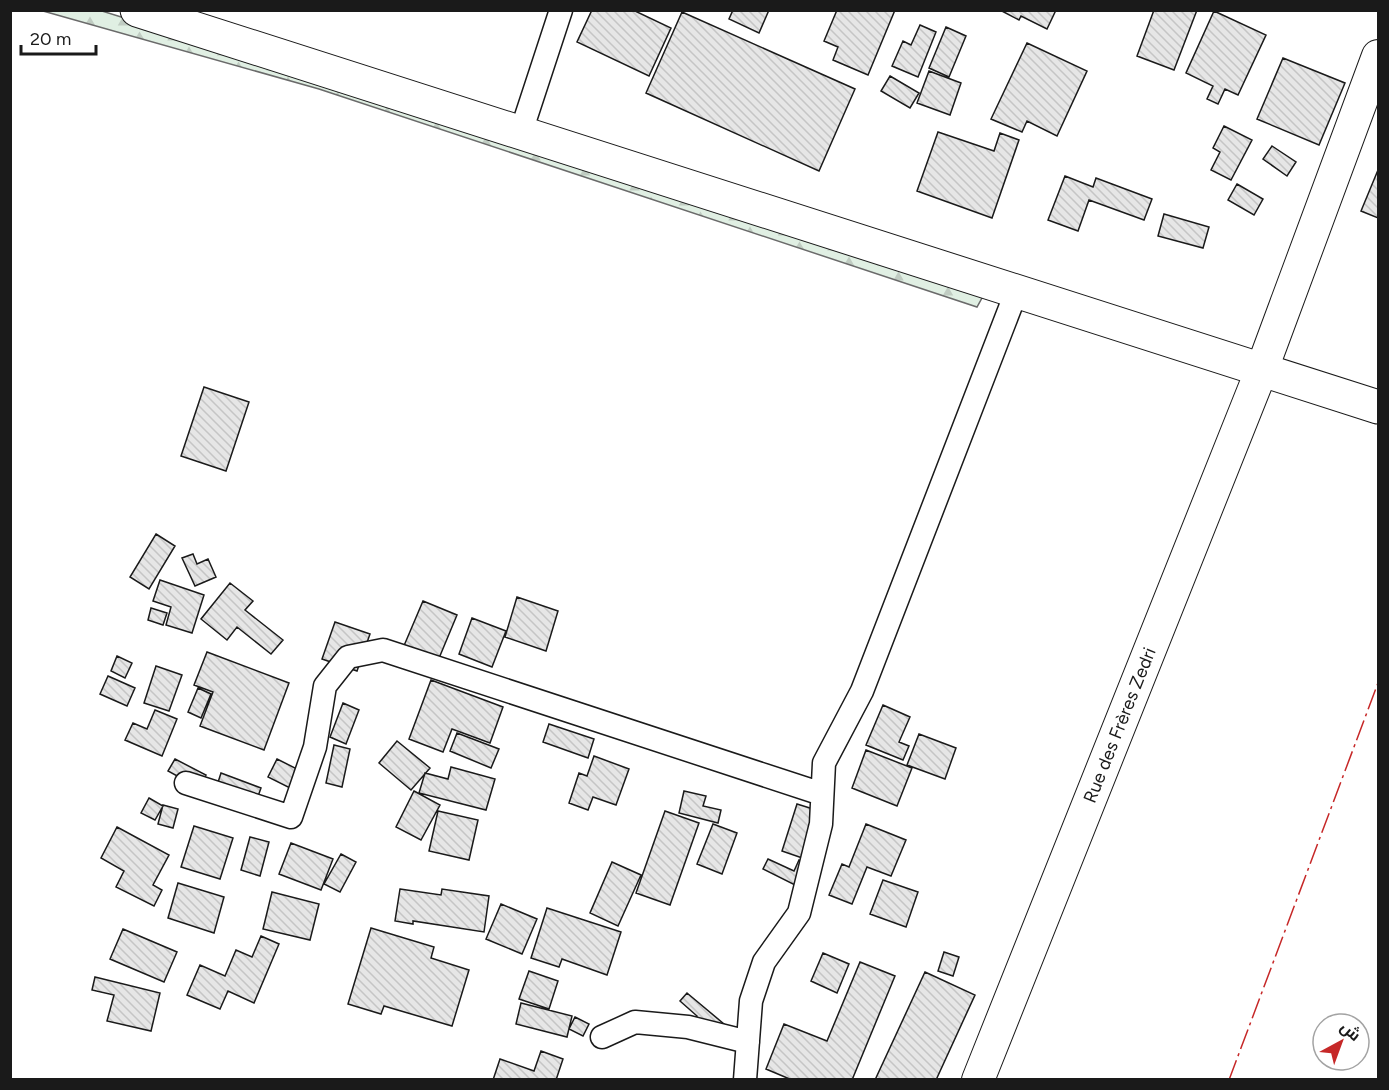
<svg xmlns="http://www.w3.org/2000/svg" width="1389" height="1090" viewBox="0 0 1389 1090" font-family="Figtree,Cairo,sans-serif">
  <defs>
    <pattern id="forest-firs" width="22" height="20" patternUnits="userSpaceOnUse" patternTransform="scale(1.5)"><rect width="22" height="20" fill="#e0efe3"/><path d="M5 1l3.5 6h-7zM16 11l3.5 6h-7z" fill="#c0ccc2"/></pattern>
    <pattern id="building-back-hatch" width="6" height="6" patternUnits="userSpaceOnUse" patternTransform="scale(1.5)"><rect width="6" height="6" fill="#e6e6e6"/><path d="M-1 5l2 2M0 0l6 6M5-1l2 2" fill="none" stroke="#c5c5c5"/></pattern>
  </defs>
  <rect width="100%" height="100%" fill="#fff"/>
  <!-- forest -->
  <path fill="url(#forest-firs)" stroke="#6a6a6a" stroke-width="1.5" d="M43 11H102L988 287 977 307 319 89Z"/>
  <!-- building -->
  <path fill="url(#building-back-hatch)" stroke="#1a1a1a" stroke-width="1.5" d="M592 10H633L671 28 649 76 577 42Z
    M733 10H769L759 33 729 19Z
    M837 10H895L868 75 833 60 838 47 824 41Z
    M1000 10H1056L1047 29 1021 16 1019 20Z
    M1154 10H1197L1174 70 1137 56Z
    M1214 11 1266 35 1238 95 1225 89 1218 104 1207 99 1213 86 1186 73Z
    M682 12 855 89 819 171 646 93Z
    M920 25 936 32 918 77 892 66 903 41 911 45Z
    M946 27 966 36 949 77 929 68Z
    M1027 43 1087 71 1057 136 1027 121 1022 132 991 119Z
    M1283 58 1345 83 1319 145 1257 119Z
    M929 71 961 83 950 115 917 103Z
    M890 76 919 93 910 108 881 91Z
    M1224 126 1252 140 1231 180 1211 170 1220 152 1213 148Z
    M938 132 994 151 1000 133 1019 140 992 218 917 191Z
    M1272 146 1296 162 1287 176 1263 159Z
    M1378 170V218L1361 211Z
    M1065 176 1093 187 1096 178 1152 199 1144 220 1089 200 1078 231 1048 220Z
    M1237 184 1263 199 1254 215 1228 200Z
    M1164 214 1209 227 1203 248 1158 236Z
    M204 387 249 402 226 471 181 456Z
    M156 534 175 546 149 589 130 577Z
    M193 554 197 564 208 559 216 577 195 586 182 558Z
    M160 580 204 595 192 633 166 625 171 607 153 601Z
    M230 583 253 601 245 610 283 640 271 654 237 627 227 640 201 619Z
    M517 597 558 611 546 651 505 637Z
    M423 601 457 615 437 663 403 648Z
    M151 608 167 613 163 625 148 620Z
    M472 618 506 631 492 667 459 654Z
    M335 622 370 634 357 671 322 659Z
    M207 652 289 683 264 750 200 726 213 692 194 685Z
    M117 656 132 663 125 678 111 671Z
    M156 666 182 675 169 711 144 703Z
    M108 676 135 688 127 706 100 694Z
    M431 680 503 707 490 743 452 729 443 752 409 739Z
    M198 688 211 694 201 718 188 712Z
    M343 703 359 710 346 744 330 737Z
    M883 705 910 717 899 742 909 746 903 760 866 745Z
    M155 710 177 719 162 756 125 740 133 723 147 729Z
    M549 724 594 739 588 758 543 742Z
    M457 733 499 749 491 768 450 751Z
    M919 734 956 748 945 779 907 765Z
    M397 741 430 768 411 790 379 763Z
    M334 745 350 749 342 787 326 783Z
    M866 750 912 768 897 806 852 788Z
    M594 756 629 769 616 805 593 797 588 810 569 803 579 773 587 776Z
    M175 759 206 775 199 788 168 771Z
    M277 759 307 774 298 792 268 777Z
    M451 767 495 779 486 810 419 793 425 773 448 779Z
    M221 773 261 788 252 813 213 798Z
    M414 791 440 805 421 840 396 827Z
    M684 791 706 796 703 806 721 810 718 823 679 813Z
    M149 798 163 806 155 820 141 813Z
    M797 804 826 813 811 861 782 851Z
    M163 805 178 809 173 828 158 824Z
    M438 811 478 820 469 860 429 851Z
    M665 811 699 823 670 905 636 893Z
    M713 824 737 833 722 874 697 864Z
    M866 824 906 840 891 876 867 867 852 904 829 895 842 864 849 867Z
    M194 826 233 838 220 879 181 867Z
    M117 827 169 855 153 885 162 890 154 906 116 887 124 871 101 858Z
    M250 837 269 842 260 876 241 870Z
    M291 843 333 859 321 890 279 874Z
    M341 854 356 862 340 892 324 884Z
    M768 859 794 871 799 860 818 869 807 891 763 869Z
    M612 862 641 875 618 926 590 913Z
    M883 880 918 892 906 927 870 914Z
    M178 883 224 897 214 933 168 918Z
    M400 889 441 895 442 889 489 896 484 932 413 921V924L395 921Z
    M272 892 319 904 310 940 263 929Z
    M501 904 537 919 522 954 486 939Z
    M547 908 621 932 607 975 562 959 559 967 531 958Z
    M371 928 434 947 431 958 469 970 452 1026 384 1006 381 1014 348 1004Z
    M123 929 177 952 164 982 110 959Z
    M261 936 279 944 254 1003 228 991 220 1009 187 995 200 965 225 976 236 950 252 957Z
    M944 952 959 957 953 976 938 971Z
    M823 953 849 964 837 993 811 981Z
    M860 962 895 976 852 1080H792L766 1069 784 1024 827 1041Z
    M529 971 558 981 549 1009 519 999Z
    M925 972 975 995 936 1080H875Z
    M95 977 160 993 151 1031 107 1021 114 995 92 990Z
    M687 993 730 1029 694 1020 697 1016 680 1001Z
    M521 1003 572 1016 567 1037 516 1024Z
    M575 1017 589 1024 583 1036 569 1029Z
    M541 1051 563 1059 556 1080H493L500 1059 534 1071Z"/>
  <g fill="none" stroke-linecap="round" stroke-linejoin="round">
    <!-- minor casing -->
    <g stroke="#1a1a1a" stroke-width="25">
      <path id="minor" d="M521 132 561 10
        M186 783 291 817 315 747 325 686 348 657 383 650 822 794
        M602 1037 635 1022 688 1027 748 1042
        M745 1080 751 1001 764 962 799 913 821 824 824 763 862 691 1017 290"/>
    </g>
    <!-- secondary casing -->
    <g stroke="#1a1a1a" stroke-width="34">
      <g id="secondary">
        <path id="s1" d="M978 1080 1262 369 1378 56"/>
      </g>
    </g>
    <!-- primary casing -->
    <g stroke="#1a1a1a" stroke-width="35">
      <path id="primary" d="M137 10 1378 407"/>
    </g>
    <!-- minor -->
    <use href="#minor" stroke="#fff" stroke-width="22"/>
    <!-- secondary -->
    <use href="#secondary" stroke="#fff" stroke-width="32"/>
    <!-- primary -->
    <use href="#primary" stroke="#fff" stroke-width="33"/>
    <!-- power -->
    <path stroke="#c62828" stroke-width="1.5" stroke-dasharray="21 4.5 3 4.5" stroke-linecap="butt" d="M1229 1080 1378 683"/>
  </g>
  <g text-anchor="middle" dominant-baseline="central" stroke-width="4.5" stroke-linejoin="round" paint-order="stroke">
    <!-- street labels -->
    <g font-size="18" fill="#1a1a1a" stroke="#fff">
      <text stroke="none"><textPath href="#s1" startOffset="382">Rue des Frères Zedri</textPath></text>
    </g>
  </g>
  <!-- border -->
  <rect width="1389" height="1090" fill="none" stroke="#1a1a1a" stroke-width="24"/>
  <!-- north arrow -->
  <g transform="translate(1341 1042) rotate(41)"><circle r="28" fill="#ffffff" stroke="#a3a3a3" stroke-width="1.5"/>
  <path d="M0-4.5L10 22L0 15L-10 22Z" fill="#c62828"/>
  <text y="-9" font-size="16" font-weight="bold" text-anchor="middle" fill="#1a1a1a">ش</text>
  </g>
  <!-- scale -->
  <path d="M21 45v9h75v-9" fill="none" stroke="#1a1a1a" stroke-width="3"/>
  <text x="30" y="45" font-size="18" fill="#1a1a1a" stroke="#ffffff" stroke-width="4.5" paint-order="stroke">20 m</text>
</svg>
